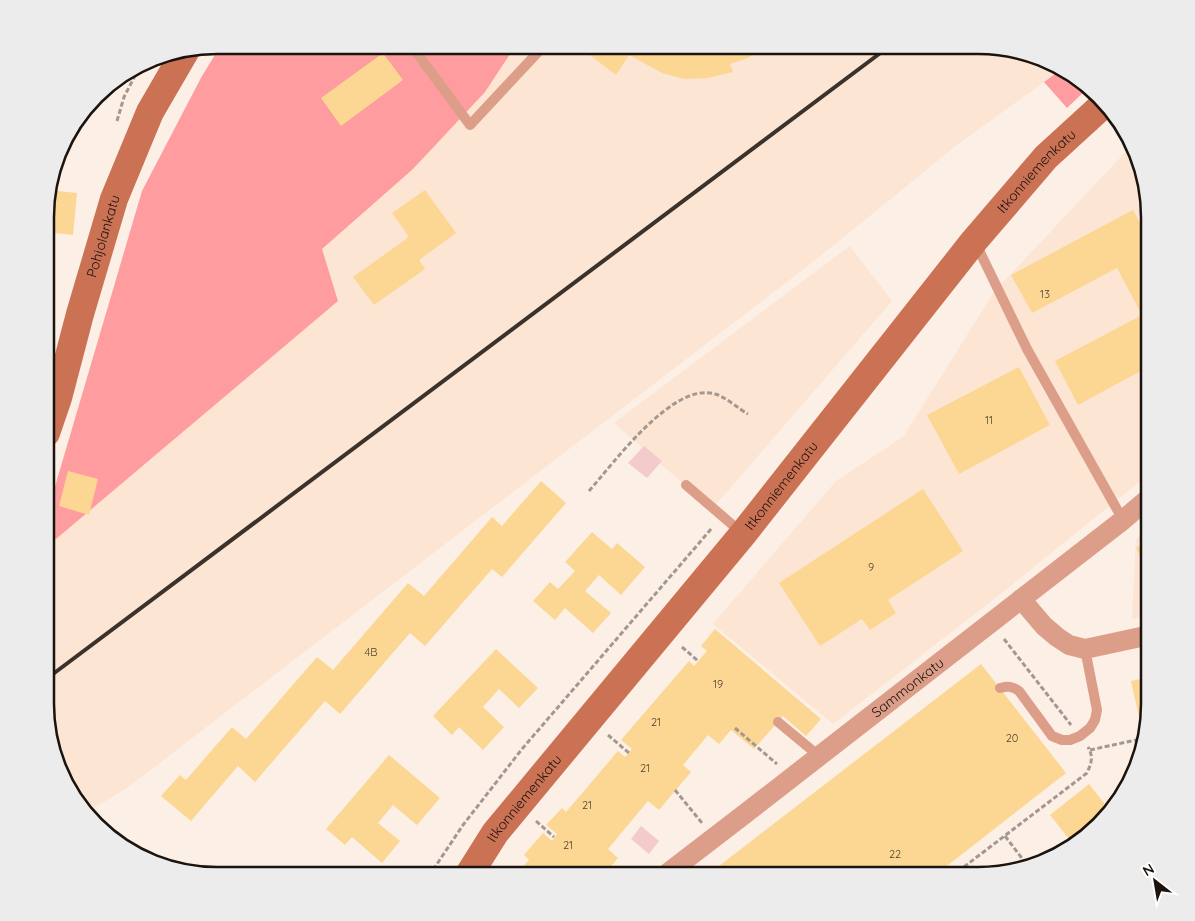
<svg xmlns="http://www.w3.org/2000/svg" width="1195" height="921" viewBox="0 0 1195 921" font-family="Quicksand,sans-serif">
  <rect width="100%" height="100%" fill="#fcefe5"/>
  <!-- built -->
  <path fill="#fce5d3" d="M516 45H989L1044 58 1062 69 957 145 813 262 127 788 87 812 63 781 45 716 46 532 56 539 338 301 321 249 413 169 484 92Z
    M1133 144 1150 216V473L1003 592 833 724 713 624 836 481 903 437 994 292Z
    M850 246 892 301 712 509 614 423Z
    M1150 528V615L1132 619 1136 539Z"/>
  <!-- green -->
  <path fill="#f4cbcb" d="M644 446 662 461 647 478 628 463Z
    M641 826 659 841 649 854 631 839Z"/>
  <!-- forest -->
  <path fill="#fe9c9f" d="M221 45H516L485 92 413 169 322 249 338 301 56 539 46 532V517L142 191 202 76Z
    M1062 69 1090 86 1067 108 1044 82Z"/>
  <!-- building -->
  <path fill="#fbd793" d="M581 45H767L748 58 730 64 733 72 708 78 684 79 662 73 629 55 616 75 586 52Z
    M383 53 403 80 341 126 321 98Z
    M126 75V80L115 81 121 77Z
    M48 190 77 193 73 235 46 232 47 194Z
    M425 190 456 233 419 260 425 269 374 305 353 277 409 237 392 213Z
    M1133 210 1150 242V366L1078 405 1055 361 1142 315 1117 268 1032 313 1011 275Z
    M1019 367 1050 425 959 474 927 415Z
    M68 471 98 479 89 515 59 506Z
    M541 481 566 503 502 577 492 569 425 646 410 633 340 714 325 701 255 782 238 766 191 821 161 796 180 775 186 780 232 727 246 739 317 657 333 670 408 583 424 596 492 517 502 526Z
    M923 489 963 551 888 600 896 613 870 630 862 619 820 646 779 583Z
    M592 532 612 549 617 543 645 567 621 595 599 575 585 591 611 613 593 633 565 608 555 620 533 601 550 582 558 589 575 571 565 562Z
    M1150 540V574L1136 548Z
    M715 629 821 719 806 736 783 716 754 749 731 730 719 744 708 735 683 765 691 772 659 810 648 801 608 849 618 858 603 876H546L542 872 538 876H524L519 871 529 860 524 855 543 833 552 841 557 834 546 825 562 808 566 812 618 751 625 757 632 749 621 740 689 661 694 666 707 651 701 646Z
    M496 649 538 688 519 708 499 689 483 707 504 727 483 750 459 727 452 735 433 716Z
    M981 664 1066 773 934 876H706Z
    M1150 677V716L1149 719 1140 721 1131 681Z
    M389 755 440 798 417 825 393 805 378 823 400 841 382 863 352 837 345 845 326 829Z
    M1089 784 1111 812 1108 817 1073 844 1050 815Z
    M981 869 986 874 972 876Z"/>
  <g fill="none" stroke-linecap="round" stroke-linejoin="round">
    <!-- path -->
    <path stroke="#a39890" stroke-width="3" stroke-dasharray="5 2.5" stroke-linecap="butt" d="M117 121 124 97 140 66
      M589 491C613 464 673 381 715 394 724 396 739 409 748 414
      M1004 639 1071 725
      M682 647 698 661
      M735 728 777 764
      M608 735 629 753
      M1090 750 1145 738
      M675 790 702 823
      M536 821 554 837
      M1005 836 1027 865
      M429 876 463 825 522 749 712 528
      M952 876 1087 773C1091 764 1094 757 1088 747"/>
    <!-- service -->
    <path stroke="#dc9e89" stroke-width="10" d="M411 45 470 125 540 50 539 45
      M976 244 1027 349 1123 520
      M686 485 742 533
      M1000 688C1008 686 1012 686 1019 691L1052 736 1062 740H1070L1080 736 1090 728 1095 720 1097 710 1085 649
      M778 722 819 756"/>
    <!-- minor -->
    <g stroke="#dc9e89" stroke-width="20">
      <path d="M1021 599 1044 626 1057 637 1069 645 1085 649 1150 635"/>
      <path id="s1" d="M664 876 746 813 1123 520 1150 497"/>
    </g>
    <!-- secondary -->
    <g stroke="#cc7254" stroke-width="28">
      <path id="s2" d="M46 433 58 398 80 314 114 199 150 112 186 50"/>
      <path id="s3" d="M468 876 495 833 743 534 974 241 1046 157 1104 104"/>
    </g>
    <!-- rail -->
    <path stroke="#3b322c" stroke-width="4" d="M45 680 891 45"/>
  </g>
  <g text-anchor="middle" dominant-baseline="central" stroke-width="4" stroke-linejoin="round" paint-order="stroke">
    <!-- number labels -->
    <g font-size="11" fill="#53442e">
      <text x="1045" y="294">13</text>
      <text x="989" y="420">11</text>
      <text x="871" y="567">9</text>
      <text x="371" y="652">4B</text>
      <text x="718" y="684">19</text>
      <text x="656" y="722">21</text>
      <text x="1012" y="738">20</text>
      <text x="645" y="768">21</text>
      <text x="587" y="805">21</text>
      <text x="568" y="845">21</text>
      <text x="895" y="854">22</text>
    </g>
    <!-- street labels -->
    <g font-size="14" fill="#1b130d" stroke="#fff">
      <text stroke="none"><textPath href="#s3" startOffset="906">Itkonniemenkatu</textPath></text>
      <text stroke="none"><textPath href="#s2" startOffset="205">Pohjolankatu</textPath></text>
      <text stroke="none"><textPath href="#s3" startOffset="501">Itkonniemenkatu</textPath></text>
      <text stroke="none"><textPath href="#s1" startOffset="308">Sammonkatu</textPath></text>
      <text stroke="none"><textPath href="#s3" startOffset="96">Itkonniemenkatu</textPath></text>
    </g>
  </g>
  <!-- crop -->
  <path d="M0 0H1195V921H0ZM217 54H978A163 163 0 0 1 1141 217V704A163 163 0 0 1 978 867H217A163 163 0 0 1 54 704V217A163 163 0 0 1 217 54Z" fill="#edecec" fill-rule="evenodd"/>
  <path fill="none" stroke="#1b130d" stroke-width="2.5" d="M217 54H978A163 163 0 0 1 1141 217V704A163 163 0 0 1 978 867H217A163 163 0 0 1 54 704V217A163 163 0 0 1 217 54Z"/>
  <!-- north arrow -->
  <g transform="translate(1155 881) rotate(329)" stroke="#ffffff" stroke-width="4" paint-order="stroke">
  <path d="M0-4L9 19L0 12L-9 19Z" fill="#1b130d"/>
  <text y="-8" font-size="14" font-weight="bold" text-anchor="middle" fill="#1b130d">N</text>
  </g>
</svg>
